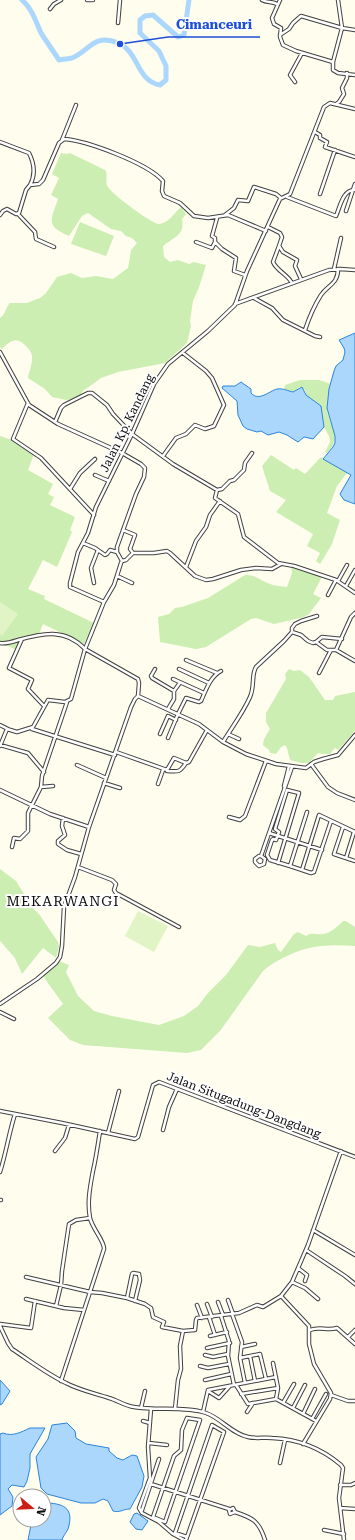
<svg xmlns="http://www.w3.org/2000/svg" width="355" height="1540" viewBox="0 0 355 1540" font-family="'Roboto Serif',serif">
  <rect width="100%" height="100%" fill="#fffded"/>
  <!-- green -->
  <path fill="#cceeb2" d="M61 153 67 154 70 153 105 170C109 175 104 182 108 187 113 195 152 224 159 224 169 223 174 213 181 207L186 214 182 219C185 236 173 237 163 246L164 257 170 262 178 260 189 264 194 262 206 265 199 287 193 301 190 321 191 326 187 343 165 363 118 372 101 378 83 391 80 396 77 399 66 400 52 397 45 389 28 378C29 371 33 363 32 356 31 351 29 349 25 345 16 336 10 341 2 349L0 347V318C6 314 5 308 10 303H27L40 298 46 293 57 277 71 273 82 278 96 276 113 279 128 268 131 250 137 243 132 238 126 236 121 231 111 229 88 213 82 216 69 236C45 226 51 220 58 199L51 195 59 178 52 174Z
    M80 222 114 236 106 256 71 244Z
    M300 380H319L331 384C329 391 327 401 327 409 329 426 343 438 327 453L325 452 330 442 329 436 324 427 321 406 306 395 305 390 300 387 293 392 284 389 285 385Z
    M0 436 15 441 34 454 28 470 53 484 48 494 54 497 50 505 75 517 70 530 72 532 57 567 43 560 28 589 45 596 44 599 94 623 84 644 43 624 39 634 23 640 17 650 5 645H0Z
    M271 455 294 470 296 468 305 474 321 457 347 473 337 486 327 513 340 520 332 544 320 564 316 561 320 553 307 546 313 534 276 512 286 500 270 491 262 466Z
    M291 565 300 566 323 575 313 594 321 598 309 614 304 617 274 624 256 618 251 619 206 647 196 649 160 642 158 617 169 614 175 608 182 607 208 598 245 575C255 574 261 581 270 584 275 586 281 586 287 587L292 573Z
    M289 669 294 671 300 670 309 677 325 700H333L335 696 355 692V731L338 750 335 748 330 754H323L318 753 309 763H301L290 760 287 748 285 745 281 747 276 754 270 753 269 750 263 745 264 739 270 729 266 722V713L286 679 285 674Z
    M0 869 16 881 32 907 39 914 58 942 59 946 56 958 43 948 22 974 15 958 0 941Z
    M343 921H346L355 927V946C327 944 306 945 281 959 275 962 268 966 263 971L220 1031 201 1050 187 1053 83 1045 70 1040 48 1018 63 1004 43 976 59 961 69 965 66 972 78 996 94 1011 112 1016 159 1025 184 1016 198 1006 208 993 226 975 248 945 260 947 275 943 278 950 281 952 294 934 298 932 306 936C312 932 316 935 322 934 330 934 338 926 343 921Z"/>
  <!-- pitch -->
  <path fill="#e0f4c5" d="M0 602 18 614 2 636 0 634Z
    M138 911 168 926 154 952 125 936Z"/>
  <!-- water -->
  <path fill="#acd7fd" stroke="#2a85dc" d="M355 333V504L344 500 340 494 351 475 323 459 333 447 335 443V436L327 408 329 389 334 371 336 366 343 360 345 352 344 348 339 340Z
    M241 382 251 389V393C259 402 269 391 277 389 283 388 288 391 293 392L302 387 306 395 321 406 324 427 313 439 304 437 298 442 287 435 279 432 268 435 261 431 257 432 247 429 243 426 238 415 237 401 222 388 223 386H235Z
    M0 1380 10 1391 2 1404 0 1405Z
    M67 1423 75 1431 76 1438 86 1444 109 1448V1451L117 1458 123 1460 132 1455 137 1456 144 1476 142 1487 130 1509C123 1509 120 1513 113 1511L108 1501 103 1499 95 1503H81L47 1494 41 1488 36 1457 48 1439 52 1425Z
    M30 1428H45L30 1454V1468L27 1481 24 1487 12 1485 8 1489 13 1497 12 1506 0 1515V1434L3 1433C13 1437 21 1432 30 1428Z
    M44 1503C62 1503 75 1507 68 1529 66 1533 63 1536 62 1540H28L32 1520H44Z
    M137 1513 148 1521 142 1530 136 1529 130 1522 134 1514Z"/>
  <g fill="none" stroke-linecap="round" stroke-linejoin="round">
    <!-- river -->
    <path stroke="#acd7fd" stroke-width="5" d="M22 0C33 10 35 20 41 33 47 42 53 51 59 60 63 59 68 59 72 58 90 51 93 33 118 43 139 51 136 81 160 85L166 80V66L159 51 140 33V20L145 16 153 15 178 37 184 35 189 0"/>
    <!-- minor casing -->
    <g stroke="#404040" stroke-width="4.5">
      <path id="minor" d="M87 0H93
        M262 0C267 3 272 1 277 4
        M280 0 272 18 274 24 281 28 280 37 283 45 296 51 333 62
        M338 0 342 28 333 62V70L338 73 355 75
        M50 9 54 4 61 0
        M118 23 120 0
        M280 35 289 29 293 23 301 16 342 28 355 30
        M295 82 290 75 302 53
        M336 104 339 102 344 94 342 88 347 78V73
        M315 132 320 135V138L327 142 325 147 355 157
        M62 140 76 105
        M0 142 29 153C34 163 36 174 30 185
        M320 194 335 150
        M287 197 336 216C340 207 343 189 355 190
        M346 211 355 184
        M18 214 35 232 36 239 54 247
        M0 215 3 211 7 209 16 214 19 213 26 190 30 185 39 184 43 180 59 143 64 139C88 141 147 163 163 181L162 191 164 196 180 203 194 216 208 218 228 215 266 231
        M225 215 234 208 238 200 248 201 254 187 276 194 281 198
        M217 218 212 236 215 238V242L222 249 236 258 234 271 245 275
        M268 227 280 233 282 237 279 246 283 252 297 260 295 266 301 279
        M196 242 212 248 215 242
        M279 246 273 262C277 271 287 274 292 283
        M334 269 341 238
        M254 298 272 308 283 320 315 336 320 337
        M235 304 329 270 340 269 355 270
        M305 330C309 318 314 306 321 295 328 285 338 284 338 269
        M0 352 29 405 58 424 122 453 141 464 145 468 144 477 136 494 117 547V552L122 561 121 563 114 585 104 602
        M28 403 13 439 41 458 94 515
        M55 422 61 408 64 405 88 393H92L107 405 113 414 132 434 173 464 217 490 222 489 230 481 234 480 244 470 245 463 252 453
        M163 456 176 438 186 434 195 425 205 429 214 426 224 405 212 378 206 371 183 353
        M95 475 109 481
        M70 489 80 473 95 459
        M217 490 215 498 238 514 244 537 278 563 294 566 336 580 355 593
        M123 530 135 535 130 549 133 553
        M83 543 95 548 105 555 107 554 110 550 117 552
        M122 561 126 560 133 553H154L167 551 170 553 195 576 206 580 213 579 241 570 256 568 272 569 281 564
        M186 567 196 541 206 527 210 515 220 501
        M117 576 132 583
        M338 581 347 565
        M94 583 91 568 98 550
        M346 586 355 570
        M328 595 336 580
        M292 632 301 635 308 641 313 643 316 642 322 637 342 639
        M22 639 9 668 32 680 28 689 44 706
        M316 642 327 650H336L351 617 355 613
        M0 643C7 644 12 642 18 640 43 633 65 628 85 649L71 699 65 702 48 700 33 727 17 732 7 729 0 746
        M336 650 355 661
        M186 660 217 673
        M155 669 151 676 152 678 174 691V699L168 709
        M179 669 209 683
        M319 673 331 650
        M173 679 204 693
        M174 691 179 684
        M138 696 139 683 138 679 85 649 104 602 70 587V583L78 552 88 533 96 507 132 434 154 384 168 364 208 331 235 305 247 271 280 199 290 194 324 107 330 103 355 109
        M138 696 199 724 223 742 246 754 276 764 306 768 314 762 323 759 338 755 355 735
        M178 714 186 698 199 702 201 701C206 690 210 677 221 671
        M0 725 8 729
        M32 729 115 755
        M160 734 168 716 176 720
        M228 734 239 739
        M168 738 178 714
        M223 742C232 727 243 713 250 697 255 686 251 675 256 667L284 641 292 632V628L295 624 301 621 317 616
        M0 745 28 753 44 772
        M116 752 167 770 174 758 186 763 189 762 207 730
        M311 764 328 787 337 793 355 800
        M77 765 106 778
        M167 771C179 772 180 772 186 763
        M104 783 120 788
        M158 784 163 770
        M284 786 289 766
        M41 787 42 776 67 702
        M0 790 50 814 89 827
        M229 817 240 820 245 816 266 761
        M63 818 62 826 65 835 58 841V844L67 850 81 854
        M343 827 334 854 355 861
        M269 833 322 850
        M12 847 14 838 20 839 28 831V813L41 787 53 786
        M261 856 265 859 264 864 259 866 255 862V859L259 856H261L292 767
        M346 858 354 832
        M278 863 299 793 287 790 275 829 279 832 276 840 273 839 272 840 267 855 270 860 290 866 307 812
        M290 866 311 873 314 872 331 821
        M78 867 112 880 116 884 114 890 116 893 179 927
        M302 870 319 815 355 832
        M0 1004 37 979 56 963 60 957 62 946 64 907 75 877 89 827 131 707 135 699 138 696
        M0 1012 14 1019
        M0 1111 62 1123 135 1139 138 1137 153 1085 159 1082 355 1157
        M163 1130 169 1107 177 1089
        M108 1133 119 1091
        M55 1151 65 1138 69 1125
        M0 1172C6 1153 9 1133 15 1114
        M0 1200H1
        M313 1230 355 1255
        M306 1250 345 1276 355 1284
        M298 1268 307 1275 305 1281
        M26 1277 90 1292 102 1293 127 1298 145 1304 151 1308 153 1317 164 1322 162 1327 183 1331 195 1330 196 1320 197 1318 239 1313 257 1305 263 1307 281 1296 292 1282 308 1245 341 1151
        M292 1282 305 1288 318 1299
        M281 1296 309 1326V1344L314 1364 331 1393 330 1399 303 1444
        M127 1298 132 1274 133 1273 139 1274 140 1280 135 1301
        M26 1299 64 1308 84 1310
        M228 1300 233 1314
        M218 1302 223 1315
        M207 1304 212 1317
        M197 1305 202 1318
        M56 1306 61 1285 62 1271 69 1224 76 1220 90 1218
        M232 1314 242 1342 240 1358 245 1383
        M221 1316 229 1341 228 1356 234 1385
        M209 1317 215 1335
        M0 1324 31 1328 35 1301
        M0 1326 8 1343 12 1349C29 1360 47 1374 66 1383 79 1390 94 1393 109 1398 117 1400 125 1406 134 1407 156 1411 186 1406 206 1413 221 1418 232 1434 248 1437 256 1439 264 1437 272 1438 299 1439 321 1448 341 1465L343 1468 339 1498 344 1540
        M310 1330C320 1326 327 1331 337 1328L355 1344
        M210 1336 227 1332
        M348 1337 355 1330
        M241 1347 255 1344
        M207 1348 230 1343
        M205 1355 213 1357 228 1354
        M250 1356 255 1381
        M240 1358 260 1354 266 1379
        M273 1363 278 1388 276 1399
        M200 1366 208 1368 229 1364
        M205 1380 231 1374
        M61 1381 104 1249C105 1242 92 1228 90 1218 87 1202 90 1187 93 1171 96 1158 98 1144 100 1131
        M236 1385 248 1404 276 1399 316 1421
        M208 1391 219 1398 229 1387
        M241 1394 278 1388
        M331 1395 348 1401H355
        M283 1403 294 1384
        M141 1408 145 1391
        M293 1408 305 1385
        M151 1409 148 1447 150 1478 139 1508 142 1513 159 1522 173 1534 184 1540
        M175 1409 178 1380 181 1369 180 1346 183 1331
        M203 1412 208 1390 276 1377
        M247 1412 253 1403
        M303 1414 315 1389
        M187 1418 200 1420 165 1522 153 1517 174 1456 181 1450 182 1430Z
        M312 1419 326 1394
        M143 1421 150 1423
        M149 1443 167 1445
        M280 1463 285 1440
        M151 1484 229 1509
        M340 1485H351L355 1483
        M340 1508 355 1509
        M142 1510 159 1459
        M235 1512 230 1514 229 1510 233 1508 235 1512C253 1518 259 1521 265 1540
        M324 1530 344 1534
        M186 1540 224 1432 212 1425 175 1533 187 1537"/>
    </g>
    <!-- minor -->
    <use href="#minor" stroke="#fff" stroke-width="2.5"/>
  </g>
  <g text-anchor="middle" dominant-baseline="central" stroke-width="4" stroke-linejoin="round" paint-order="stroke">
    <!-- street labels -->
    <g font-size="12" fill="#0d0d0d" stroke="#fff">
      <text transform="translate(127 423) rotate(-64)">Jalan Kp. Kandang</text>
      <text transform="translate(244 1105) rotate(21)">Jalan Situgadung-Dangdang</text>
    </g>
    <!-- quarter labels -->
    <g font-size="14" letter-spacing="1" fill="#0d0d0d" stroke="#fff">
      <text x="63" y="901">MEKARWANGI</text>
    </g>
  </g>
  <!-- callouts -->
  <path fill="none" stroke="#1d4ed8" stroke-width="1.5" d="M120 44L168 37H260"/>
  <circle fill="#1d4ed8" stroke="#fff" stroke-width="1.5" cx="120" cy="44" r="4"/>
  <g font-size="13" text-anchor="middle" font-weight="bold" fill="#1d4ed8" stroke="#fff" stroke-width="4" stroke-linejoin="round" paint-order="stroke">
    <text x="214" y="29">Cimanceuri</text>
  </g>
  <!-- north arrow -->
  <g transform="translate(32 1508) rotate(109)"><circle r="19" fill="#ffffff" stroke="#9e9e9e"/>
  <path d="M0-3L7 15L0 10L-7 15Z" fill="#cd1e16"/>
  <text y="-6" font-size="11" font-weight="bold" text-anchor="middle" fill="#0d0d0d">N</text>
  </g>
</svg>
